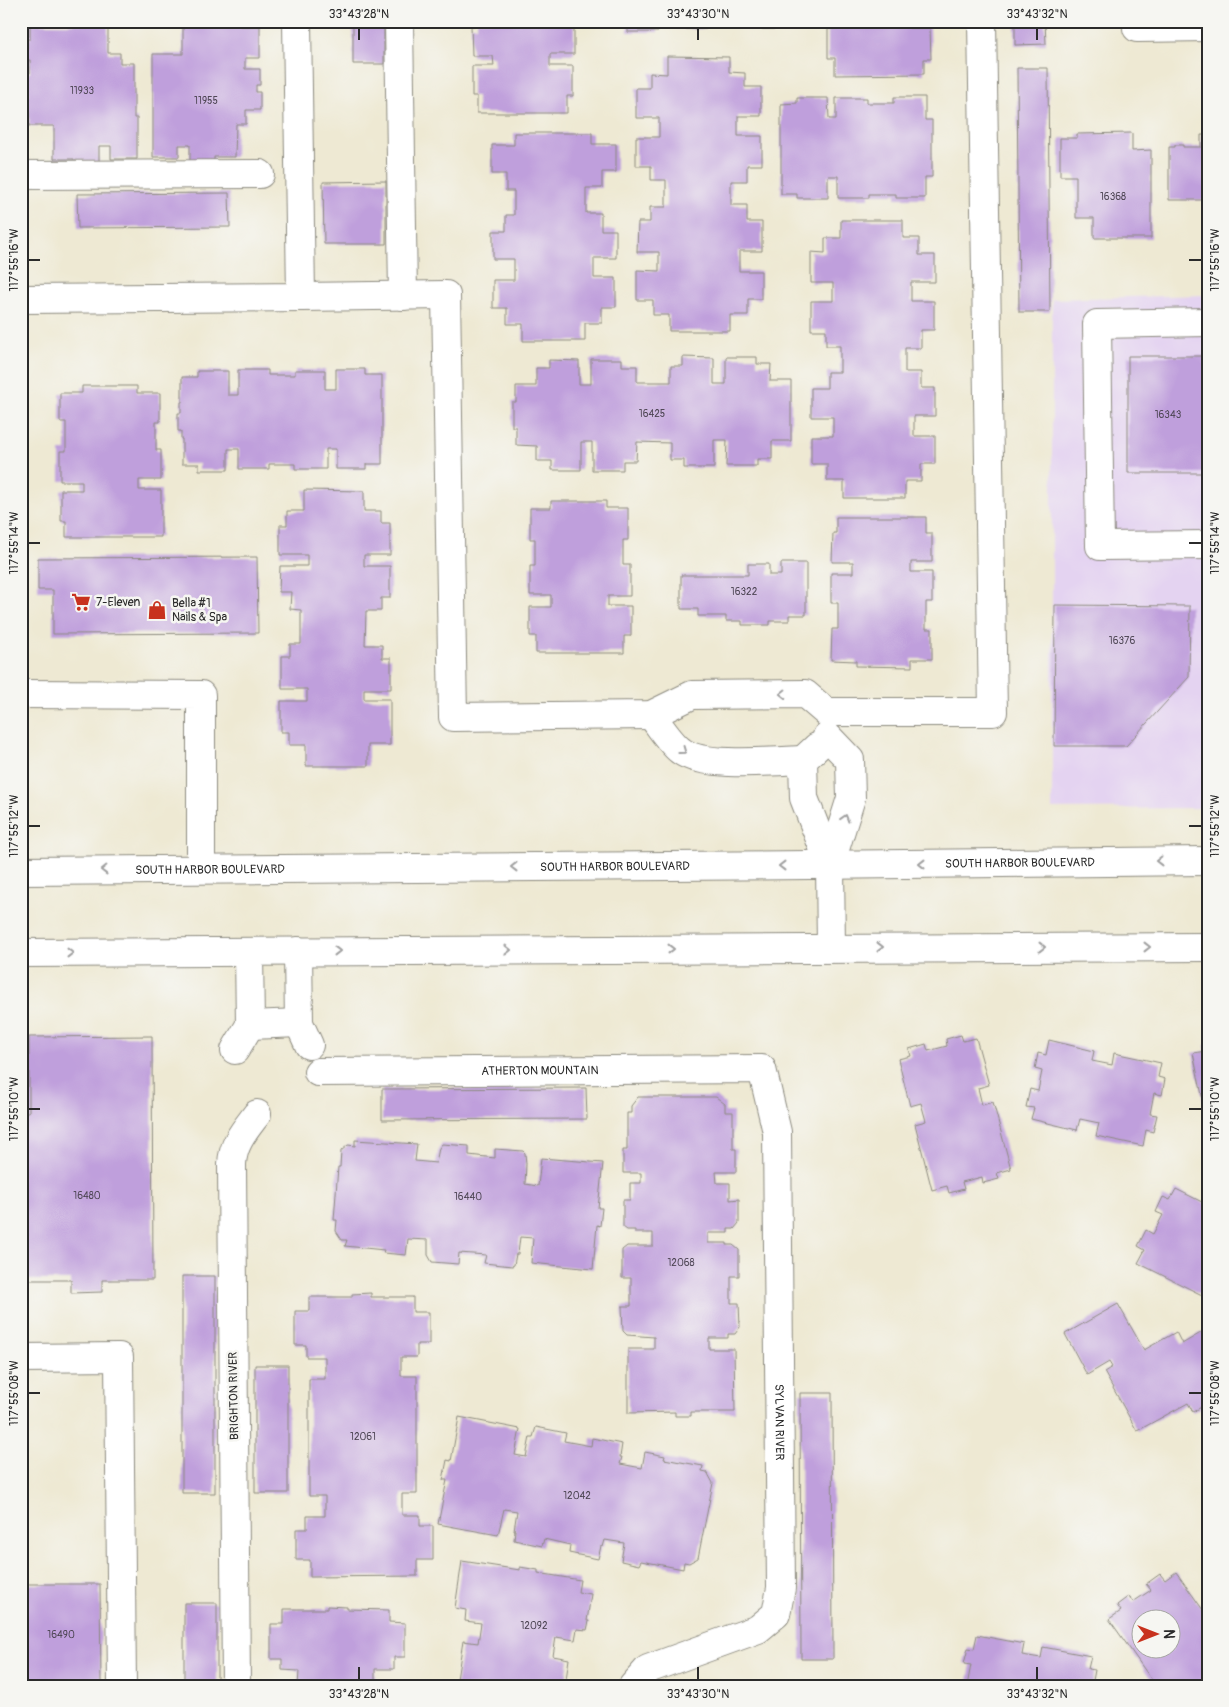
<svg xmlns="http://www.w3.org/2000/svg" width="1229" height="1707" viewBox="0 0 1229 1707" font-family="Pangolin,sans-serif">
  <rect width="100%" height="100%" fill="#f6f6f2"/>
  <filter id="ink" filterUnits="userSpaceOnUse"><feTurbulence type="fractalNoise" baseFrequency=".02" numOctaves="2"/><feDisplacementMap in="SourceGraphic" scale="10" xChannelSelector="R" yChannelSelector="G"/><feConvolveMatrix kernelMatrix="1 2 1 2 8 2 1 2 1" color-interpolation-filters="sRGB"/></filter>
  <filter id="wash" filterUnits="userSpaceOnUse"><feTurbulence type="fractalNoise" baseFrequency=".0096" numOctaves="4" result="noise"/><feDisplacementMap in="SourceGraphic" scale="20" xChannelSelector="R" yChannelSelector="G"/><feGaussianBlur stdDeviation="1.12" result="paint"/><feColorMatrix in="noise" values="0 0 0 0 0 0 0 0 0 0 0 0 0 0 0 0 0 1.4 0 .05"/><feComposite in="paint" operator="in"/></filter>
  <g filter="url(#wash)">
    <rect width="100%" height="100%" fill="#eee9d3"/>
    <!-- built -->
    <path fill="#e4d3f1" d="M1208 295V808L1052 809V299Z"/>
    <g id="blocks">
      <!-- building -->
      <path fill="#bf9fdc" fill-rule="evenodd" d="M353 21H384V64H353Z
        M477 21H566V25H574V54H550V66H573V96H567V113H477V96H472V66H494L493 56H472L471 26H477Z
        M628 21H658V32H628Z
        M676 21H706V29H676Z
        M762 21H791V29H762Z
        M851 21H909V28H930L931 59H924V74L835 75V58H828V29L851 28Z
        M1015 21H1045L1046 44 1015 45Z
        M202 23H241V26H260V58H245V69H260V85H256V92H260V110H246V124H236L235 157H214V162H190V145H179V157H153V54H183V25H202Z
        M30 24H108V53H120V63H134V118H137V159H111V146H99V163H74V159H54V126H29V110H27V94H29L27 73H30V60H27V39H30Z
        M667 56 729 57V72L745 73V87H761V116H738V136H762V165H747V181H731V205H747V222H762V251H739V271H761V299H748V315H730V331H669V315H653V300H637V270L659 271V252H637L638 222H650V207H666V180H651V166H636V137H659V118H636V88H650V73L667 74Z
        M1017 68H1048L1050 312H1019Z
        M894 97H925V120H932V177H925V198H896V194H869V198H838V176H828V198H797V194H781V104L797 103V98H828L829 119H836V98H867V103H894Z
        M514 133H592V144H616V172H602V188H586V213H601V230H616V258H594V278H616V307H602V323H585V341H523V324H507V308H493V280H514V259H493V231H506V215H514V191H506V174H492V145H514Z
        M1132 133V151L1151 150V238H1094V218H1076V176H1060V138H1077V134Z
        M1201 135H1208V200H1169V147H1175V145H1183V147H1201Z
        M386 181V244H324L323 182Z
        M229 193 230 227 78 228 77 194Z
        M841 220H903V238H919V255H935V282H911V301H934V330H921V348H905V372H921V388H935V416H914V436H935V464H921V481H905V498H844V481H827V464H811V436H833V417H811V388H827V372H840V346H826V330H811V301H833V283H811V252L825 253V238H841Z
        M1128 356H1208V473H1128Z
        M683 357 714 358V384H726V357H757V364H771L770 381H791V441H772V459H757V466H726L727 440H714V468H684V460H670V443L637 442 636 461H623V470H592V442H581V470H552V461H537V446L516 445V427H512V402H516V386H536V368H549V360L579 361V384H591V359H622V366H637V382H671V366H683Z
        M336 369H365V375H382V464H366V469H336V449H326V469H295V464H269V469H239V449H228V470H199V464H182V439H181V431H178V413H181V402H182V377H197V371H228V395H238V370H268V375H295V370H325V389H336Z
        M82 386H137V393H160V422H156V450H161V480H139V490H161V537H66V521H61V490H82V481H60V451H66V422H60V393H82Z
        M304 490 364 491V511H381V523H390V555H364V566H390V598H381V611H366L365 645H382V658H391V689H364V699H390V745H368V766H306V745H289V732H281V701H307V689H282V656H290V644H301V610L290 609 291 592H279L280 566H307V555H280V525H287V511H304Z
        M551 501H606V508H628V540H623V565H630V596H608V606H631V636H624V653H536V636H530V607H551V595H530V566H535V539H530V508H551Z
        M836 517H926V533H932V562H911V572H932V602H926V629H932V659H912V667L856 666V661L831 660 832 629H838V603H831V573H853V562H832L833 533H836Z
        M257 557 258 633 53 634V590H38V558Z
        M781 563H806V615H789V621H770V625H742V621H726V616H698V609H681V575H748V564H769V575H781Z
        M1055 605 1190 606 1189 677 1126 746H1054Z
        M961 1035 963 1041 976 1038 989 1085 978 1088 982 1105 993 1102 1011 1169 997 1173 999 1179 983 1183 982 1177 962 1182 964 1189 949 1193 947 1186 932 1190 915 1124 926 1121 921 1103 910 1106 898 1059 911 1056 909 1049 926 1044 928 1051 947 1046 946 1039Z
        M152 1036 153 1280H102V1292L71 1293V1280H21V1112H29V1037Z
        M1049 1040 1094 1051 1092 1061 1112 1065 1114 1053 1161 1063 1158 1077 1165 1079 1162 1095 1154 1093 1150 1114 1157 1115 1153 1132 1146 1130 1143 1146 1096 1136 1099 1123 1080 1119 1077 1130 1031 1119 1034 1108 1026 1107 1030 1089 1038 1091 1042 1071 1035 1069 1038 1053 1046 1055Z
        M1208 1044V1099L1203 1100 1193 1053 1206 1051 1205 1045Z
        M586 1088 587 1119 382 1120V1089Z
        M638 1097H716L725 1104V1112H733V1149H736V1172H716L717 1183H730V1200L739 1199V1223L734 1229H728V1233H708V1243H727V1245H733L739 1250V1276H731V1303H739L740 1327 735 1334H728V1338H709V1349H734L735 1412H691V1416H675V1412L628 1413V1349H654V1337L627 1335 623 1331 622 1306H631V1278H622V1250L627 1246H653V1233H635V1230H627L623 1227V1200H630V1183H641V1173H623V1150H627V1113H631V1106Z
        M355 1140 417 1144 415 1161 436 1163 439 1148 442 1144 469 1146V1155L495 1158V1149L523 1151 525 1153 526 1164 525 1184 538 1186 541 1158 603 1163 598 1208H602L600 1226 597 1225 593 1269 531 1263 533 1238 520 1237 518 1254H516L514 1265 512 1266 484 1263 486 1255 459 1253 458 1264 432 1262 428 1255V1240L408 1239 406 1255 383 1253 384 1250 345 1246 347 1240H342L336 1231 337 1220H334L338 1167H340L341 1151 348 1145 355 1146Z
        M1176 1189 1208 1205V1298L1138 1263 1145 1250 1138 1246 1146 1230 1153 1234 1163 1215 1156 1212 1163 1197 1170 1200Z
        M182 1276H215V1493H182Z
        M371 1293V1297H413V1312H429V1344H417V1357H401V1376H417V1494H402V1515H420V1526H433V1560H417V1576L310 1577V1560H296V1529H307V1516H325V1496H309V1379H325V1357H306V1345H295V1311H309V1297H352V1294Z
        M1118 1304 1144 1350 1176 1332 1182 1344 1204 1331 1208 1338V1403L1193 1412 1188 1403 1137 1431 1104 1372 1112 1367 1109 1362 1087 1375 1065 1334Z
        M255 1365H288V1493H255Z
        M800 1393H832L833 1659H801Z
        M459 1417 520 1429 515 1455 526 1457 530 1437H533L536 1427 566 1433 564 1441 591 1446 592 1438 622 1444 620 1457H622L620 1464 642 1468 645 1452 665 1456 664 1459 703 1466 702 1471 707 1472 713 1483 698 1558 689 1563 684 1562 683 1569 641 1561 639 1565 621 1561 624 1543 605 1540 603 1547 601 1546 598 1559 569 1553 570 1545 544 1539 542 1546 514 1540 515 1530H514L517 1511 504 1509 498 1535 438 1524 447 1480H443L447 1460 451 1461Z
        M462 1561 520 1570V1567L538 1570V1573L580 1580 578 1592 591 1594 587 1621H589L587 1630 577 1629 575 1640 556 1637 553 1656 569 1659 565 1686H456L463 1641 478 1643 481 1623 465 1621 466 1610 455 1608Z
        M1176 1572 1208 1617V1686H1181L1180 1684 1177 1686H1156L1109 1619 1121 1611 1117 1605 1129 1596 1133 1602 1151 1590 1146 1584 1160 1574 1165 1580ZM1142 1620H1172V1650H1142Z
        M21 1584H100L101 1686H21Z
        M184 1603H217V1686H184Z
        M327 1606 347 1607V1609L389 1610V1622L405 1623V1657H394V1669H375V1686H298L299 1671 282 1670V1659H271V1624H284V1609H327Z
        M977 1635 1024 1644 1022 1655 1041 1658 1043 1647 1091 1656 1088 1669 1095 1670 1092 1686H967L971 1665 964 1664 968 1648 974 1649Z"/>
    </g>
  </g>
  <g filter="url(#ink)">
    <use href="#blocks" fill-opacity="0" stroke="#8c8a7f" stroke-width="1"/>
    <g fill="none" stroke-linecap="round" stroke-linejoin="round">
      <!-- minor casing -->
      <g stroke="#8c8a7f" stroke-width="30">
        <g id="minor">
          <path d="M399 21 403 296"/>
          <path d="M1137 28 1208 27"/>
          <path d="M21 175 260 174"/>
          <path d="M301 297 446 295 453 717 651 715 692 695 805 694 826 712H993L982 21"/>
          <path d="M21 299 301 297 297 21"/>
          <path d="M1208 322 1097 324 1100 546 1208 545"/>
          <path d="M21 694 201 695V869"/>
          <path d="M651 715C660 726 670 743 681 751 703 768 774 761 803 760"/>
          <path d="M827 736 850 760 851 798 830 865 831 948"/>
          <path d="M817 747 803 760 804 798 830 865"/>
          <path d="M298 951 299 1023 309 1045"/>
          <path d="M250 1025 299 1023"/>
          <path d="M235 1050 250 1025 249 952"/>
          <path id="s1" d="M318 1072 762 1069 777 1132 781 1588 776 1614 758 1629 648 1669 633 1686"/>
          <path d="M21 1358 119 1357 122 1686"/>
          <path d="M236 1686 232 1164C233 1143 245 1130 257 1114"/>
        </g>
      </g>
      <!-- major casing -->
      <g stroke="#8c8a7f" stroke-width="30">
        <g id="major">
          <path id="s2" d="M21 871 810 865 1208 861"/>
          <path d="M21 953 1208 947"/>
        </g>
      </g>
      <!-- minor -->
      <use href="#minor" stroke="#fff" stroke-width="28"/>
      <!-- major -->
      <use href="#major" stroke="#fff" stroke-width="28"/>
    </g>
    <!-- one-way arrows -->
    <defs><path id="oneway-chevron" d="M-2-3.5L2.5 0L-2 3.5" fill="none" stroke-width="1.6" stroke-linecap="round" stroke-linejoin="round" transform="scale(1.25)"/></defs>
    <g stroke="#a0a0a0">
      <use href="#oneway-chevron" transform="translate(783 694) rotate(179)"/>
      <use href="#oneway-chevron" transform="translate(683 751) rotate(36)"/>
      <use href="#oneway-chevron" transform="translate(845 818) rotate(-73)"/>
      <use href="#oneway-chevron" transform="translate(1159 861) rotate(179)"/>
      <use href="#oneway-chevron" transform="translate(922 864) rotate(180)"/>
      <use href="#oneway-chevron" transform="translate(782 866) rotate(180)"/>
      <use href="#oneway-chevron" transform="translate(514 867) rotate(180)"/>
      <use href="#oneway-chevron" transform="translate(104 870) rotate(179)"/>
      <use href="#oneway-chevron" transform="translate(880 947)"/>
      <use href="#oneway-chevron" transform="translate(1042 947)"/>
      <use href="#oneway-chevron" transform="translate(1147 947)"/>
      <use href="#oneway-chevron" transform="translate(671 949)"/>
      <use href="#oneway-chevron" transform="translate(508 950)"/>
      <use href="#oneway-chevron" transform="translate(337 951)"/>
      <use href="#oneway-chevron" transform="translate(70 953)"/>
    </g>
  </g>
  <!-- ticks -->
  <path fill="none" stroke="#2b2b2b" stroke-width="2" d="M359 28V40M698 28V40M1037 28V40M28 260H40M1189 260H1202M28 543H40M1189 543H1202M28 826H40M1189 826H1202M28 1109H40M1189 1109H1202M28 1393H40M1189 1393H1202M359 1667V1680M698 1667V1680M1037 1667V1680"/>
  <!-- icons -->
  <defs>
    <g id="supermarket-bare" transform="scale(1.5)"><path d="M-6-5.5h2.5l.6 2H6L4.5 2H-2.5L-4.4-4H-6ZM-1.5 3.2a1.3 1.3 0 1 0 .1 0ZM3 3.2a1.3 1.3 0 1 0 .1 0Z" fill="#c8321e" stroke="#f6f6f2" stroke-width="2.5" paint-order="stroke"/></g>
    <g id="shop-bare" transform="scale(1.5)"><path d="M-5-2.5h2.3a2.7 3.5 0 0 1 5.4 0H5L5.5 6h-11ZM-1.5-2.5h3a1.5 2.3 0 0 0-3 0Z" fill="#c8321e" stroke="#f6f6f2" stroke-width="2.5" paint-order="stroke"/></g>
  </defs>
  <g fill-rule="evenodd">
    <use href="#supermarket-bare" x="81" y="602"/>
    <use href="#shop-bare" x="157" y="610"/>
  </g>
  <g text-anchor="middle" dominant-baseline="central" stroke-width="5" stroke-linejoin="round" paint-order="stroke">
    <!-- number labels -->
    <g font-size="10" fill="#504857">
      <text x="82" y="91">11933</text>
      <text x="206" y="101">11955</text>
      <text x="1113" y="197">16368</text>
      <text x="652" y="414">16425</text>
      <text x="1168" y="415">16343</text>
      <text x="744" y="592">16322</text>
      <text x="1122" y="641">16376</text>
      <text x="87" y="1196">16480</text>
      <text x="468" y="1197">16440</text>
      <text x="681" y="1263">12068</text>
      <text x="363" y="1437">12061</text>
      <text x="577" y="1496">12042</text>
      <text x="534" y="1626">12092</text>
      <text x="61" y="1635">16490</text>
    </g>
    <!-- poi labels -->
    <g font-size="12" fill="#2b2b2b" stroke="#f6f6f2" text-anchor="start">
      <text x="96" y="602">7-Eleven</text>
      <text x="172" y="603">Bella #1<tspan x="172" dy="14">Nails &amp; Spa</tspan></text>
    </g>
    <!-- street labels -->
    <g font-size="12" fill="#2b2b2b" stroke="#f6f6f2">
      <text stroke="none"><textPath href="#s2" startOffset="999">SOUTH HARBOR BOULEVARD</textPath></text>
      <text stroke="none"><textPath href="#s2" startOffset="594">SOUTH HARBOR BOULEVARD</textPath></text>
      <text stroke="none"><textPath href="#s2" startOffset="189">SOUTH HARBOR BOULEVARD</textPath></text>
      <text stroke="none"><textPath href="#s1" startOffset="222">ATHERTON MOUNTAIN</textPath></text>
      <text transform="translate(234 1396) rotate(-91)">BRIGHTON RIVER</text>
      <text stroke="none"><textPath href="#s1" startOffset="799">SYLVAN RIVER</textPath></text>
    </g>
  </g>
  <!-- margin -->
  <rect width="1229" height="1707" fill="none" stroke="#f6f6f2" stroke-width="55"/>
  <!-- north arrow -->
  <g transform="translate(1156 1634) rotate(90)"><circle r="24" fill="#f6f6f2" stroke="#a5a5a2"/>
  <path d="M0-4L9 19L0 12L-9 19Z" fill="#c8321e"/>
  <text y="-8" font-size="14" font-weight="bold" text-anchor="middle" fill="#2b2b2b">N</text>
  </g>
  <rect x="28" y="28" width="1174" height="1652" fill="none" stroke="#2b2b2b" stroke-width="2"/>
  <g font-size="12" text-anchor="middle" fill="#2b2b2b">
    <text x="359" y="18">33°43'28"N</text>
    <text x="698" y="18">33°43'30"N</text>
    <text x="1037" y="18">33°43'32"N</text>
    <text transform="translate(1215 260) rotate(-90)" y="4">117°55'16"W</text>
    <text transform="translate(14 260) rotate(-90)" y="4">117°55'16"W</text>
    <text transform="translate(14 543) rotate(-90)" y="4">117°55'14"W</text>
    <text transform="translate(1215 543) rotate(-90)" y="4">117°55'14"W</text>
    <text transform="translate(1215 826) rotate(-90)" y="4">117°55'12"W</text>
    <text transform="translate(14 826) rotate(-90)" y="4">117°55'12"W</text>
    <text transform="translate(14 1109) rotate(-90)" y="4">117°55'10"W</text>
    <text transform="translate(1215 1109) rotate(-90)" y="4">117°55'10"W</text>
    <text transform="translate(1215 1393) rotate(-90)" y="4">117°55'08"W</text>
    <text transform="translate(14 1393) rotate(-90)" y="4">117°55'08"W</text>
    <text x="359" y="1698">33°43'28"N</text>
    <text x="698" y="1698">33°43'30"N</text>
    <text x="1037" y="1698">33°43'32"N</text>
  </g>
</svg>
